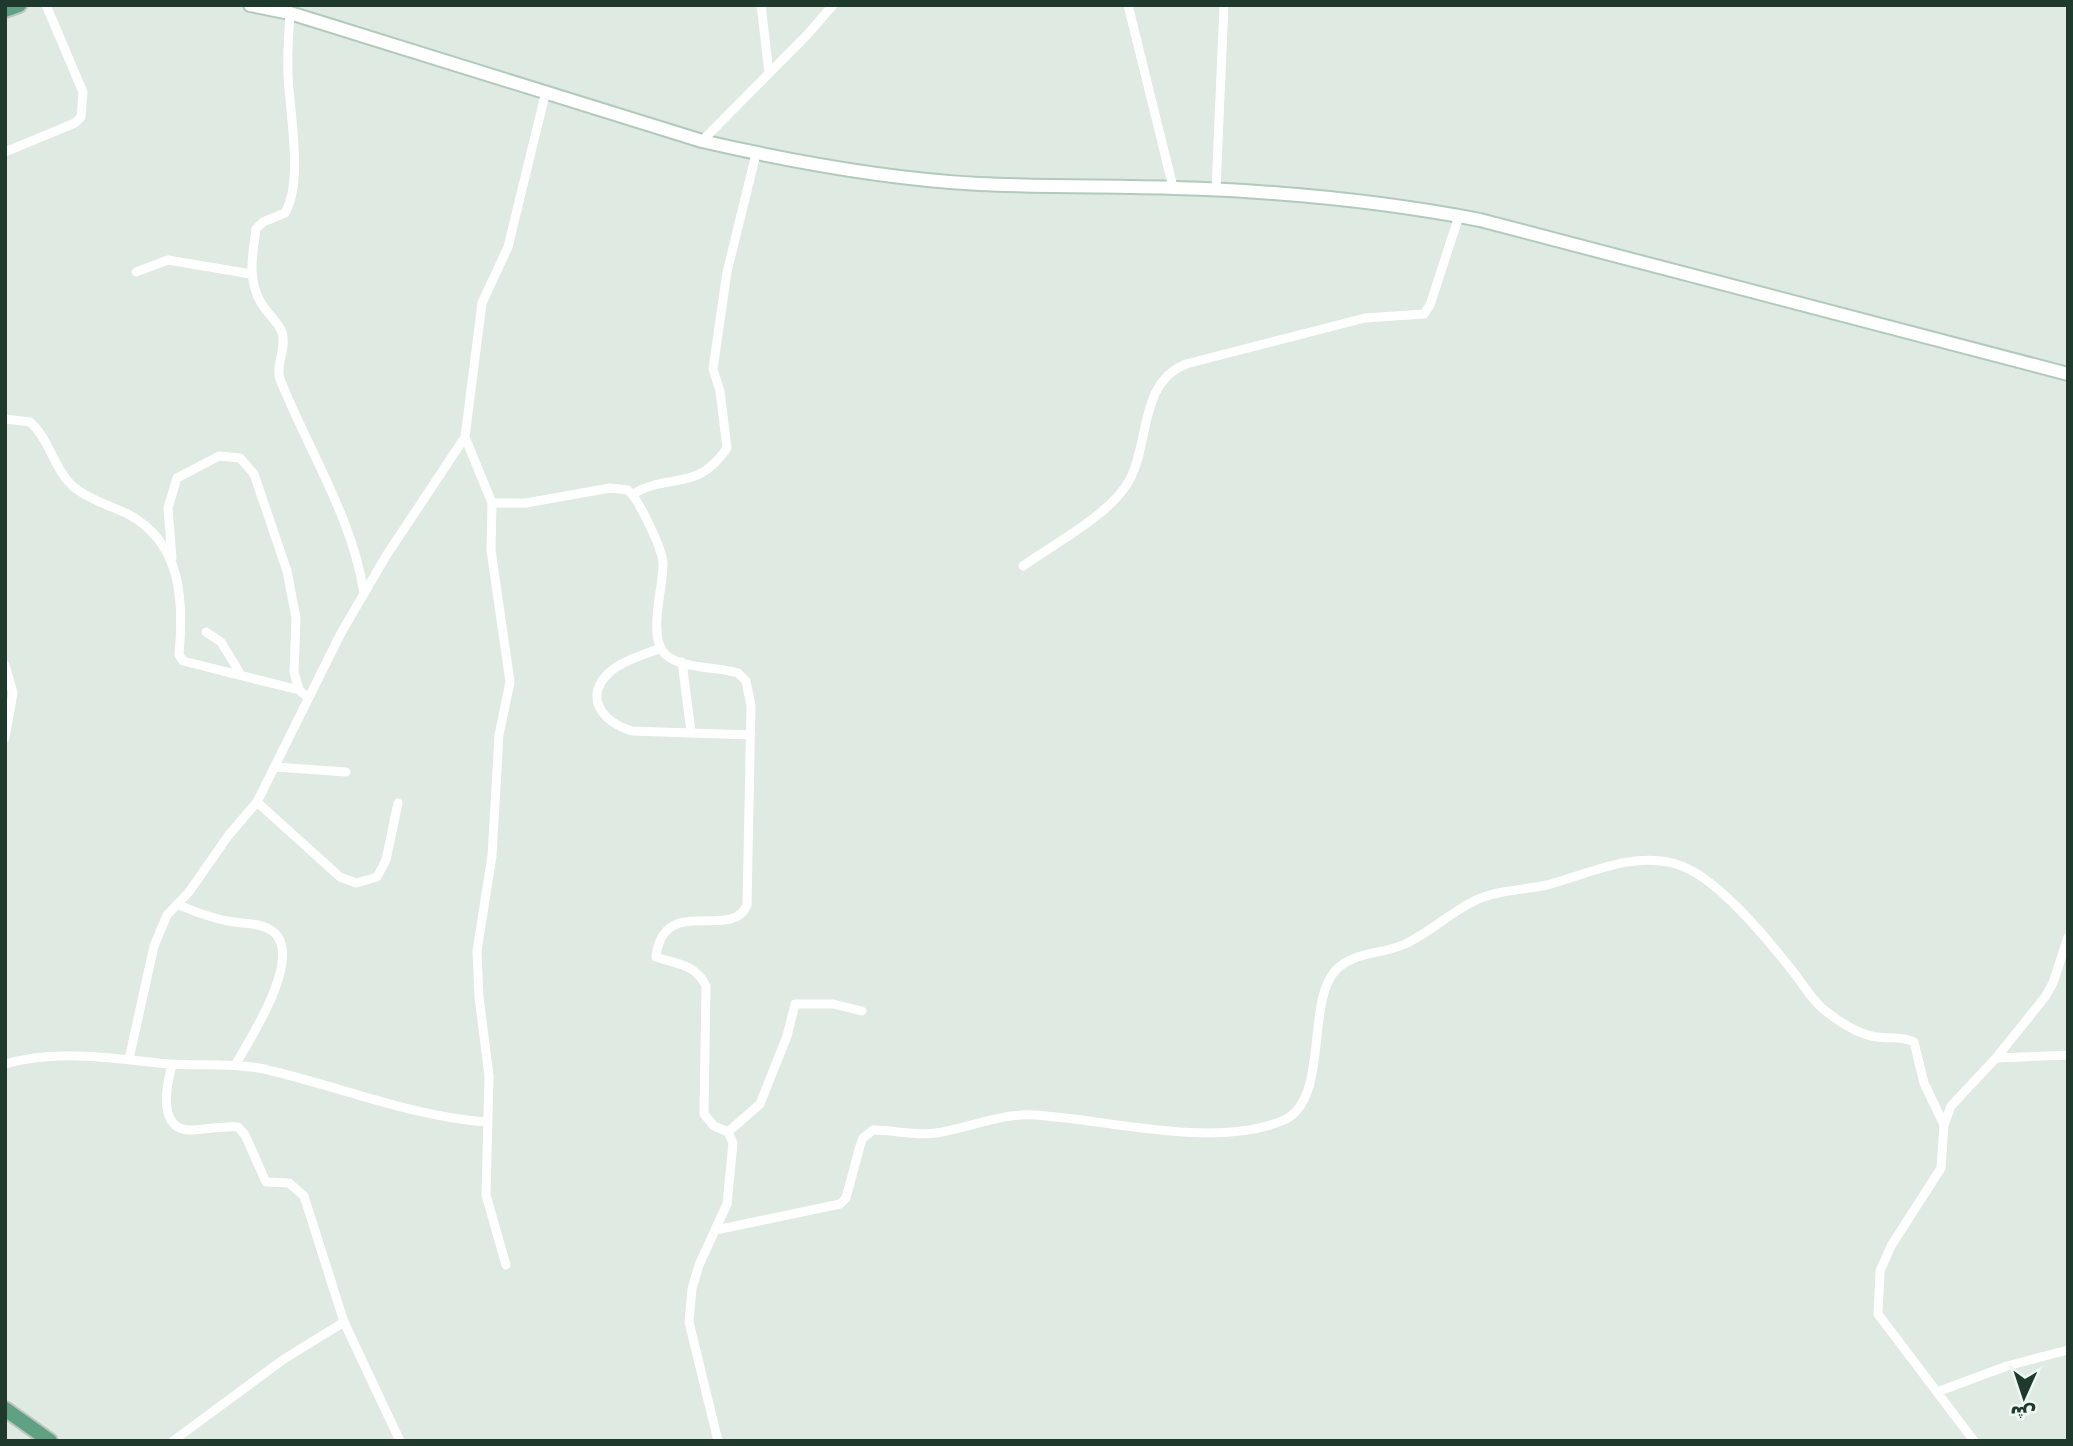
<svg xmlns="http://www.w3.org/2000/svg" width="2073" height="1446" viewBox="0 0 2073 1446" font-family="'DejaVu Sans',Cairo,sans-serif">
  <rect width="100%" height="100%" fill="#deeae2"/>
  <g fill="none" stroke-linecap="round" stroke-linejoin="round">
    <!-- secondary casing -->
    <g stroke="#b1cabb" stroke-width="16">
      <path id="secondary" d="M250 5 290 13 702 141C793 162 886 179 979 184 1067 188 1156 185 1244 191 1323 196 1403 205 1480 220L2068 374"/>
    </g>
    <!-- primary casing -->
    <g stroke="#bcc4c0" stroke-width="18">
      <path id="primary" d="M5 10 19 5
        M5 1409 50 1441"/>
    </g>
    <!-- street -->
    <path stroke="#fff" stroke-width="9" d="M761 5 769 73
      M1128 5 1173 187
      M290 13C289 33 287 53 288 73 289 110 304 181 285 213L263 222 256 229C252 257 247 282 263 306 269 315 278 322 282 332 287 349 275 365 280 379 308 450 353 518 364 594
      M702 141 807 35 833 5
      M5 152 75 123 81 117 83 92 46 5
      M1216 189 1224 5
      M136 272 168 260 251 274
      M5 419 30 422C50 439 54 471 75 488 90 500 111 506 128 514 182 543 184 601 179 655L183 661 299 690 308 698
      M465 437 492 503 491 550 510 682 499 735 492 856 477 951 479 997 489 1076 486 1195 506 1265
      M633 494C669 472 697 493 727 448L720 391 713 369 727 272 756 154
      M492 503H526L610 488 628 490C639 500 662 548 663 563 664 585 647 636 665 654 682 670 717 666 738 673L746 681 751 706 747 905C732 942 663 893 656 957 676 964 696 964 706 986L704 1114 714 1126 728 1132 733 1143 727 1204 699 1265 692 1289 689 1322 718 1441
      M172 558 168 508 177 478 219 456 240 458 254 474 287 571 296 618 294 672 299 690
      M1023 566C1054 544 1113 513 1130 479 1150 441 1139 383 1186 364L1365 318 1424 314 1430 305 1459 216
      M206 632 221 642 241 675
      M661 648C646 654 624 660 611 671 582 696 602 722 632 731L751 735
      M682 662 691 732
      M5 665 13 693 5 738
      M275 767 346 772
      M257 802 340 877 356 883 377 877 386 860 398 803
      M177 904C193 911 210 918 228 921 241 924 257 922 269 929 309 950 249 1041 235 1065
      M1996 1058 2068 1055
      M129 1059 154 946 167 915 189 892 228 836 257 802 341 633 386 556 465 437 482 303 508 247 546 91
      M5 1064C55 1050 107 1057 158 1063 194 1067 229 1062 264 1069 338 1086 410 1116 486 1122
      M172 1065C166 1087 157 1132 193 1130 208 1129 223 1126 238 1127L245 1135 266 1182 289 1183 304 1196 344 1322 400 1441
      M728 1132 760 1104 787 1036 795 1004H833L862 1011
      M716 1230 840 1204 846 1198 860 1146 863 1138 873 1130C894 1130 915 1136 936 1133 968 1128 1002 1113 1034 1115 1106 1119 1216 1150 1284 1120 1329 1100 1306 1003 1335 971 1353 951 1382 955 1405 944 1429 933 1450 913 1474 901 1496 890 1524 890 1547 885 1589 874 1632 851 1676 864 1716 875 1769 941 1795 974 1804 986 1814 1003 1827 1012 1841 1023 1859 1035 1877 1037 1890 1039 1902 1036 1914 1042L1924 1083 1944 1125
      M1937 1392 2007 1366 2068 1350
      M173 1441 284 1359 344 1322
      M1974 1441 1878 1314 1880 1271 1891 1246 1941 1168 1944 1125 1951 1106 1996 1058 2045 997 2053 983 2068 937"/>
    <!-- secondary -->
    <use href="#secondary" stroke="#fff" stroke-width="12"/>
    <!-- primary -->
    <use href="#primary" stroke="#61a183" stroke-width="14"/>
  </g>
  <!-- border -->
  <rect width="2073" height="1446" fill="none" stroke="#1f3a2d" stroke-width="14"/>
  <!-- north arrow -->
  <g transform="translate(2024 1397) rotate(183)" stroke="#eef7f1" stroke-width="5" paint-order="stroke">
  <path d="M0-5L12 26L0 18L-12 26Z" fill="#1f3a2d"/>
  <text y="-10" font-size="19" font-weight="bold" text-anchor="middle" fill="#1f3a2d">ش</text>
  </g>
</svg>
